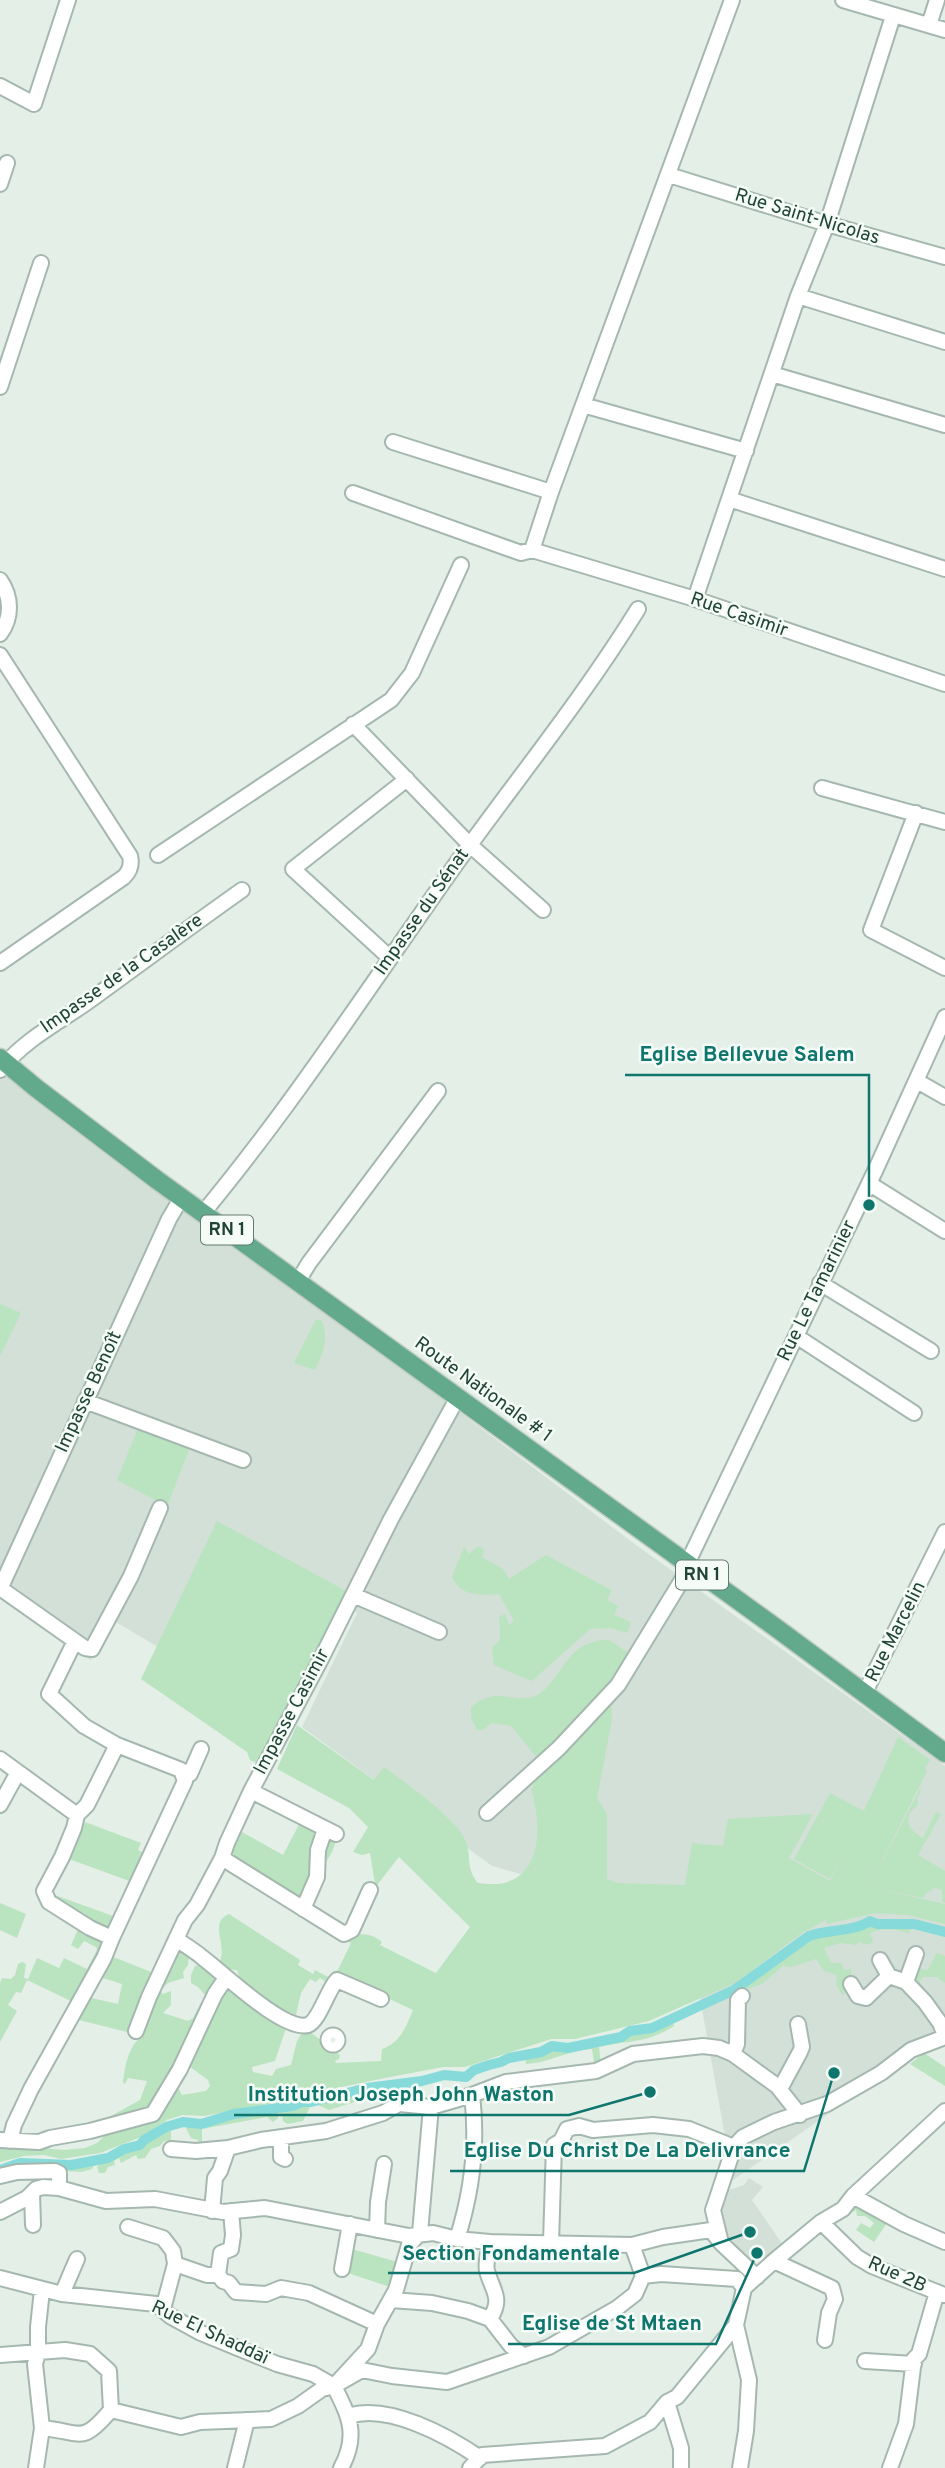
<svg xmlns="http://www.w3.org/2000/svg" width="945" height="2468" viewBox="0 0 945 2468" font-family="Overpass,sans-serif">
  <rect width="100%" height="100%" fill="#e4efe8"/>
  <!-- built -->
  <path fill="#d2e0d7" d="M0 1066 636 1545 945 1766V2039L919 2051 733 2180 686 1921 492 1866 302 1727 357 1613 332 1593 163 1650 111 1619 91 1660 76 1652 0 1594Z
    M749 2178 763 2187 752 2200 783 2245 767 2257 755 2260 741 2256 725 2237 720 2206 722 2192 744 2185Z"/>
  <!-- green -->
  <path fill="#bae3bf" d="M0 1304 21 1313 0 1356Z
    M316 1319 322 1321C329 1340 323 1353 315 1370L294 1363Z
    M139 1426 191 1445 167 1506 117 1480Z
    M217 1521 348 1592 257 1763 250 1760 247 1752 141 1679Z
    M478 1546 484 1550 482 1557 503 1569 509 1579 546 1555 611 1590 607 1600 618 1606 614 1615 631 1622 627 1633 611 1628 590 1629 532 1681 494 1665 492 1649 500 1639 499 1617 505 1614 509 1625 514 1621 499 1594C480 1595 461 1597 452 1577L464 1547 469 1554Z
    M601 1640H609L630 1654 613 1683 539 1760 511 1726 492 1723 483 1730H477L471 1718V1707C498 1685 509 1704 535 1696 552 1689 562 1663 576 1651 583 1644 592 1643 601 1640Z
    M611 1697 612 1719 597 1798 607 1814V1879L617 1883 685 1885 692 1843 723 1846 728 1819 813 1814 789 1858 830 1881 840 1859 830 1879 794 1859 830 1793 864 1811 898 1737 930 1760 925 1768 927 1771 869 1887 920 1789 921 1791 917 1798 918 1805 909 1813C906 1827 912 1831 923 1838L936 1812 941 1814 918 1855 945 1871V1903L942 1902V1890L934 1888 925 1894 924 1898 882 1890 945 1904V1924L908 1915 875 1913 831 1923 827 1924 826 1920 802 1933 735 1983 649 2021 575 2039H551L465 2067H443L385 2078 327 2090 295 2099 204 2116 182 2115 167 2120 141 2137 100 2153 61 2159 44 2155 24 2156 0 2162V2144L63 2150 85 2148 97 2143 113 2128 158 2114 176 2084 182 2095 206 2091 210 2086 208 2080 186 2064 216 1997 229 1986 287 2025 275 2061 252 2067 253 2072 272 2076 276 2069 291 2065 297 2041 305 2028 340 2055 339 2059 335 2061 336 2063 381 2061 382 2049C400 2043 406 2027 413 2010L336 1974 351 1943 346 1940 348 1936C361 1933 372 1933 382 1942L380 1945 436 1973 470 1927 399 1857 377 1885 375 1884 370 1853 362 1855 353 1852 368 1827 349 1808 277 1769 297 1725 374 1780 384 1767C405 1783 457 1818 466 1842 472 1858 465 1867 478 1883 540 1893 545 1834 531 1789L539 1775Z
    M302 1819 337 1838 332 1852 302 1901 230 1857 242 1832 283 1855Z
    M85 1822 141 1843 138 1850 145 1854 132 1882 69 1859Z
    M52 1894 116 1917 110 1930 86 1921 85 1913 75 1915 54 1900Z
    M0 1903 26 1914 17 1938 0 1930Z
    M229 1914 300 1960 298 1965 313 1974 315 1970 332 1979 327 1988 320 1984 324 1985 326 1982 320 1978 316 1982 310 1979 301 1993 296 2015 283 2009 280 2012 243 1987 237 1970 227 1969 218 1964C230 1947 207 1923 229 1914Z
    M875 1922H902L920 1926 917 1930 911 1928 908 1934C897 1928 882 1928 870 1933L873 1942 866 1945 859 1941 857 1945 841 1943 824 1948 831 1963H841L844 1970 851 1969 852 1989 842 1995 836 1984 837 1975 824 1971 816 1959 792 1967 783 1966 763 1983 748 1989 746 1986 749 1981 802 1941 849 1930C859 1931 865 1924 875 1922Z
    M80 1925 105 1941V1945L73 2002 27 1980 21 1993 16 1992 8 2005 17 2011 0 2042V1983L2 1978 11 1979 15 1975 18 1964 22 1962 26 1964 24 1978 28 1979 37 1958 59 1968 64 1958 87 1969 97 1950 96 1947 84 1941 78 1949 71 1945Z
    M176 1950 189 1956 188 1965 183 1972 184 1978 168 1983 160 1991 163 1994 171 1991V2005L163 2013 188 2021 193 2018 201 2003 209 2000 152 2109 89 2128 140 2100 147 2081 128 2078 125 2084 123 2082C125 2067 128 2047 141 2037L137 2030Z
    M937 1953 945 1956V1983L937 1977H923L920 1981 921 1989 914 1984 915 1968 928 1970Z
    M111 1956 156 1974 131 2033 75 2019 87 1997 118 2004 122 1984 100 1977Z
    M201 1964 215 1974 216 1985 211 1997 206 1996 198 1987 191 1983V1975L195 1966Z
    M666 2020 673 2022 674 2026C646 2044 628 2040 599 2047L601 2065 598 2066 594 2062 592 2049C568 2050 549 2063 526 2064L525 2058 529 2053C568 2049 598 2040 635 2029 646 2025 656 2026 666 2020Z
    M924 2053 945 2067V2086L910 2064Z
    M364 2090 369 2092 370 2096 367 2098 329 2110 318 2105 320 2101 337 2093Z
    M299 2103 310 2107 303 2121 288 2124 283 2121 282 2114 278 2113V2118L273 2122 267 2117 202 2129V2146L199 2145 198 2140 191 2138 184 2124H190L194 2121C209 2123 223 2112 234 2114L239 2112 244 2114 257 2109 260 2112 265 2108 274 2111 282 2106H294Z
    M171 2127V2140L164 2141 160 2146 151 2149 145 2158 138 2159 136 2155 121 2163 119 2158 114 2161 115 2165 108 2167 105 2173H99L97 2167 100 2163 120 2156 136 2145 157 2135 164 2129Z
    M92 2159 95 2163 92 2169 82 2172 8 2168 9 2165 27 2161 65 2163Z
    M858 2205 887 2223 874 2242 856 2230 861 2223 870 2228 874 2223 865 2216H857L856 2210 853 2212 850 2209Z
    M348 2248 401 2263 393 2288 348 2273Z"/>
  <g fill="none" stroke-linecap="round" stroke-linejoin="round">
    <!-- canal -->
    <path stroke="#86dbda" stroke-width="10" d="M0 2170 20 2163 71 2165 108 2158 124 2149 140 2145 144 2140 166 2127 183 2122 201 2124 234 2114 292 2106 302 2102H311L367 2088 422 2081 444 2075 466 2077 474 2070 489 2065 501 2062 509 2058 541 2052 552 2046 568 2048 621 2037 630 2031 652 2028 734 1990 809 1936C829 1929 853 1932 870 1921L877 1924H914L945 1932"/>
    <!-- minor casing -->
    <g stroke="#a5b8af" stroke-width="18">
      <path id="minor" d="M843 0 945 30
        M929 25 937 0
        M0 86 34 104 68 0
        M669 175 827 224 945 257
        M0 184 7 163
        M798 296 945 342
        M772 374 945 425
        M0 387 41 263
        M583 405 746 451
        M393 442 551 492
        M353 493 521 553 532 550
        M729 499 945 569
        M532 550 551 492 732 0
        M532 550 695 599 945 684
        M0 580C12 597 12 618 0 634
        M695 599 798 296 827 224 893 16
        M0 655 130 856C132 864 130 871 124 877L0 963
        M353 724 470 845 543 910
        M822 788 945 822
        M916 813 871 930 945 968
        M158 855 391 700 412 673 461 565
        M390 958 293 869 407 779
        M0 1070C25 1039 58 1023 89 1001 140 964 191 926 242 890
        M917 1081 945 1097
        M870 1184 945 1231
        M203 1213C295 1102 373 981 456 864 517 779 583 698 638 609
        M298 1281 309 1263 438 1091
        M820 1283 931 1351
        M796 1336 914 1413
        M85 1401 243 1460
        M0 1588 85 1648 92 1649 131 1576 160 1508
        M0 1589 169 1219 182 1197
        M353 1595 439 1632
        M75 1641 49 1694 84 1726 117 1745
        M864 1694 945 1532
        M0 1759 77 1815
        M185 1776 190 1774 201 1749
        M251 1791 336 1834
        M0 1805 17 1774
        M487 1813 559 1748 618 1685 685 1575 687 1564 875 1171 945 1017
        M222 1858 344 1934 352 1930 370 1890
        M303 1909 317 1877 318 1850 325 1829
        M176 1939C185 1945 195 1951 203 1958 222 1972 284 2032 308 2025 319 2021 328 1989 337 1980L381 1999
        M880 1960 889 1976 906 1982 925 2002 940 2023 945 2035
        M906 1982 916 1954
        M851 1984 858 1996 866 1998 889 1976
        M136 2031 149 1997 185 1920 197 1905 222 1858 227 1843 251 1791 321 1659 391 1519 458 1397
        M328.5 2040a4.5 4.5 0 1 1 9 0a4.5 4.5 0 1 1-9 0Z
        M733 2054 737 2044 738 2000 742 1996
        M780 2089 800 2052 802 2047 798 2024
        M281 2139V2157L285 2159
        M0 2140 39 2142 50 2138 90 2131 153 2114 180 2069 215 1994 226 1978
        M10 2141 14 2125 31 2089 104 1958 112 1938 90 1928 49 1902 44 1891 62 1857 74 1828 77 1815 87 1805 117 1745 181 1770 185 1781 112 1938
        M171 2149 196 2151 228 2148 261 2140 326 2131 383 2113 399 2104 431 2107 472 2095 506 2082 596 2071 633 2054 703 2046 719 2048 733 2054 777 2086 800 2115
        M0 2176 17 2172 55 2171 59 2173V2188
        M32 2193 33 2225
        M853 2196 904 2224 945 2242
        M212 2211 215 2178 220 2171 228 2148
        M0 2212 27 2198 36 2189 43 2187 59 2188 106 2201 155 2199 223 2212 265 2208 409 2236 433 2233 457 2239 490 2242 632 2245 643 2276
        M821 2222 857 2257 872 2266 944 2295
        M128 2227 163 2238 173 2251 175 2264 163 2309
        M377 2230 378 2202 384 2164
        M457 2239C472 2192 478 2144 472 2095
        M490 2242C489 2251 485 2263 487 2271 493 2292 503 2298 490 2319
        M551 2243 554 2145 561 2141 567 2129 579 2126 593 2130 653 2125 689 2129 734 2147
        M632 2245 663 2237 711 2230 721 2243
        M774 2261 832 2288 835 2299 829 2313 825 2340
        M175 2264 207 2275H218L221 2253 231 2249 233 2235 231 2211
        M342 2269 350 2224
        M218 2275 223 2281 229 2283 236 2292 266 2294 281 2288 309 2293 377 2324
        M757 2277 721 2243 713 2210 734 2147 743 2137 774 2122 827 2104 881 2073 911 2050 945 2037
        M0 2278 62 2294 156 2304 170 2316 201 2333 277 2364 313 2374 334 2386
        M62 2294 77 2259
        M391 2300 432 2303 468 2311 490 2319 511 2346 524 2356
        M0 2355 65 2350 90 2354 109 2371 111 2410 181 2427 200 2422 271 2419 298 2406 322 2389 334 2386 362 2370 392 2376 447 2382 549 2347 617 2308 635 2294 643 2276 661 2274 737 2279 744 2288
        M865 2361 914 2364
        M667 2402 681 2448V2468
        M349 2416C388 2403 448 2436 480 2458
        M42 2428C83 2432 81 2445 111 2410
        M36 2468 42 2428 35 2364 38 2353V2327L42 2290
        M235 2468 247 2420
        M341 2468C359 2435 349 2416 334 2386L368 2349 377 2324 396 2290 409 2245 420 2233 431 2107
        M470 2468 482 2455 605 2446 650 2422 667 2402 677 2397 736 2325
        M740 2468 746 2431 749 2380 736 2325 744 2288 774 2261 821 2222 843 2209 853 2196 945 2111
        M890 2468 906 2424 914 2359 919 2354 937 2292"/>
    </g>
    <!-- major casing -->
    <g stroke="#c1cbc6" stroke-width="21">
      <path id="major" d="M0 1058 36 1088 157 1180 779 1630 945 1753"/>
    </g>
    <!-- minor -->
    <use href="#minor" stroke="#fff" stroke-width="14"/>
    <!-- major -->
    <use href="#major" stroke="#63aa8d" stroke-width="18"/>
  </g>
  <g text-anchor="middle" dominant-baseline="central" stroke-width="5" stroke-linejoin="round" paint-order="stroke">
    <!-- shield labels -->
    <g fill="#f5fbf7" stroke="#607b6f" stroke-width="2">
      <rect x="201" y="1215.5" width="52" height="29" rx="5"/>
      <rect x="676" y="1560.5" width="52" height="29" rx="5"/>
    </g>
    <g font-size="18" font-weight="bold" fill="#204435">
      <text x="227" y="1230">RN 1</text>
      <text x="702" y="1575">RN 1</text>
    </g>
    <!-- street labels -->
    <g font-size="19" fill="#204435" stroke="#f5fbf7">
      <text transform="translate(807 217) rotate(17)">Rue Saint-Nicolas</text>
      <text transform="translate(739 615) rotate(19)">Rue Casimir</text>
      <text transform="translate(422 912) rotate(-55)">Impasse du Sénat</text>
      <text transform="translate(122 974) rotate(-35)">Impasse de la Casalère</text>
      <text transform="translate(817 1291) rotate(-64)">Rue Le Tamarinier</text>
      <text transform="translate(483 1390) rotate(36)">Route Nationale # 1</text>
      <text transform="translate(89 1392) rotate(-65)">Impasse Benoît</text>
      <text transform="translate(896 1632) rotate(-63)">Rue Marcelin</text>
      <text transform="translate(292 1712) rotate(-62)">Impasse Casimir</text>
      <text transform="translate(897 2275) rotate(24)">Rue 2B</text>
      <text transform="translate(210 2333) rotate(25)">Rue El Shaddaï</text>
    </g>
  </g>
  <!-- callouts -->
  <path fill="none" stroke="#0f766e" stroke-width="2.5" d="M869 1205L869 1075H625M650 2092L569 2115H234M834 2073L804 2171H450M750 2232L634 2273H388M757 2253L716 2344H508"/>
  <g fill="#0f766e" stroke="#f5fbf7" stroke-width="2.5">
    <circle cx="869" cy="1205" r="7"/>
    <circle cx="650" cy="2092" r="7"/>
    <circle cx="834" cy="2073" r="7"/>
    <circle cx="750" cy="2232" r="7"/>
    <circle cx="757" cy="2253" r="7"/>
  </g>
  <g font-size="21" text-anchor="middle" font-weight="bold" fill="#0f766e" stroke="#f5fbf7" stroke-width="5" stroke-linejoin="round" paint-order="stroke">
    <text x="747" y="1061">Eglise Bellevue Salem</text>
    <text x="401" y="2101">Institution Joseph John Waston</text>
    <text x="627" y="2157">Eglise Du Christ De La Delivrance</text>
    <text x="511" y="2260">Section Fondamentale</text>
    <text x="612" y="2330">Eglise de St Mtaen</text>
  </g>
</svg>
